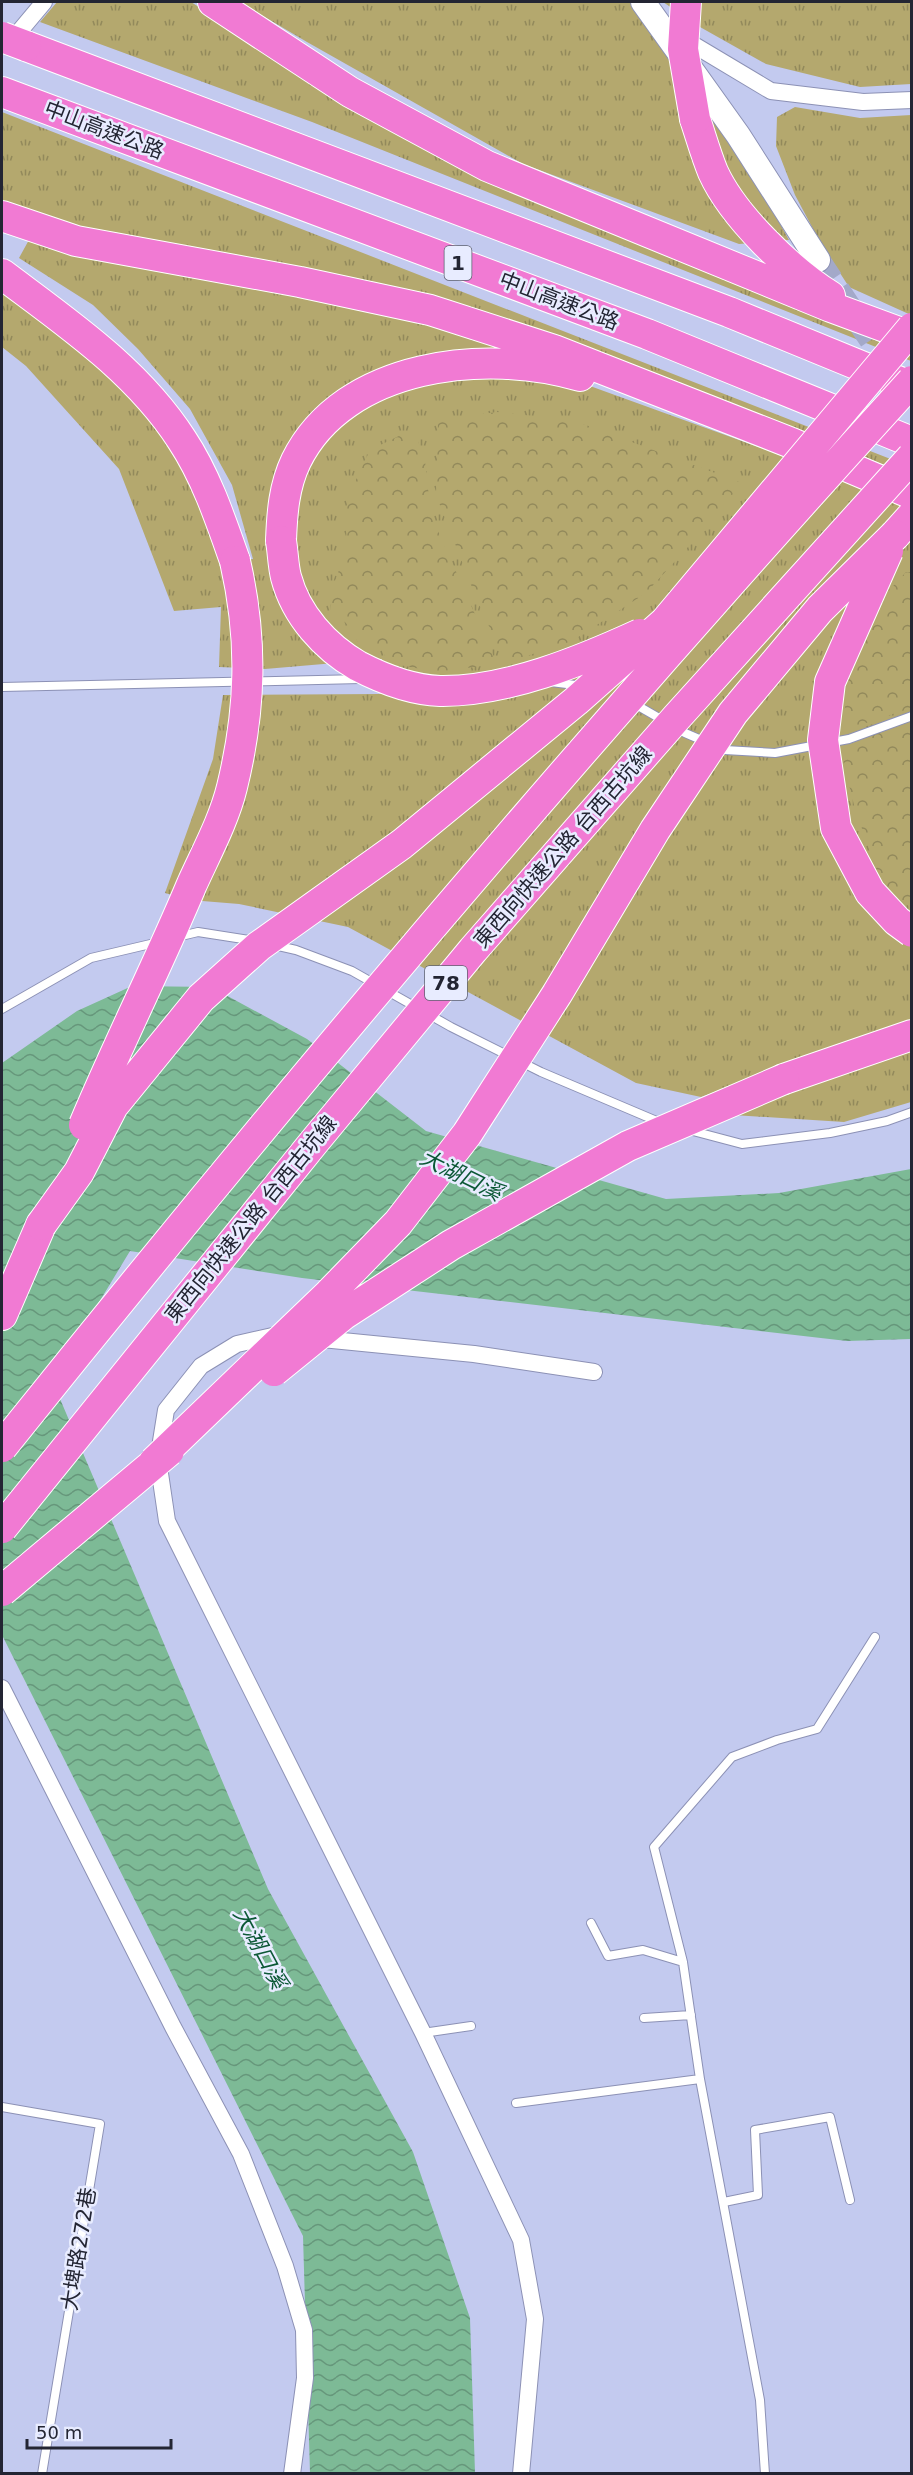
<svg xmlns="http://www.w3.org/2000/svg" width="913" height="2475" viewBox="0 0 913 2475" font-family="'DejaVu Sans','Noto Sans TC',sans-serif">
  <defs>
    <pattern id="grass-tufts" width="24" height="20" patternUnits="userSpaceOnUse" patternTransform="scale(1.5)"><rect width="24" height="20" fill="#b4a86e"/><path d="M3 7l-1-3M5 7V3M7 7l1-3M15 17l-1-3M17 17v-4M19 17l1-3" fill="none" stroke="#92895b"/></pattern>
    <pattern id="forest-crowns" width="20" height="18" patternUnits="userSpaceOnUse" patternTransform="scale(1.5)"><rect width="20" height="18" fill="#b4a86e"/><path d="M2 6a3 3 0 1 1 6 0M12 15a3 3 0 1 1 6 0" fill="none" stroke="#92895b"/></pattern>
    <pattern id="water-waves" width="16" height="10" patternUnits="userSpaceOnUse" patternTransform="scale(1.5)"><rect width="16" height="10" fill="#7dba96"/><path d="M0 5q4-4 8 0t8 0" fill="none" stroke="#66977b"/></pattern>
  </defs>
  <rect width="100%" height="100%" fill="#c3caef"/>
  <!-- grass -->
  <path fill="url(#grass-tufts)" d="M57 2H191L388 128 911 347V361L312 122 40 22Z
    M239 2H633L707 92 789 240 739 244 523 164 307 42Z
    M663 2H911V84L860 87 766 64 700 27Z
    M795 107 860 118 911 115V315L849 287 820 242 795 195 776 146 777 117Z
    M2 112 911 467V476L794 428 471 310 56 223 2 203Z
    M30 238 443 323 529 350 326 408 267 536 297 539 294 502 310 451 338 421 386 392 471 374 590 386 772 452 911 509V1026L776 1070 701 1097 636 1083 348 927 239 904 190 900 165 893 213 759 223 695 381 694 382 659 265 669 219 667 221 607 174 611 119 469 26 366 2 347V267L151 394 228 562 253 559 232 485 190 409 138 349 93 305 19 258Z
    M911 1047V1102L844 1122 733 1115 789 1088Z"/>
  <!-- forest -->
  <path fill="url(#forest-crowns)" d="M497 412 575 421 742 483 699 535 646 593 572 641 506 663 477 600 436 495 438 420Z
    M405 433 417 438 425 461 431 515 497 664 437 672 389 663 382 650 358 642 346 623 330 611 335 581 346 551 347 499 370 450Z
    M906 572H911V708L842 731 851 658 884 596Z
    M911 719V908L882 885 855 809 839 744Z"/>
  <!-- water -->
  <path fill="url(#water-waves)" d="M132 986 211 987 307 1039 426 1131 666 1199 779 1193 911 1169V1339L847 1341 302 1278 130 1251 52 1380 268 1889 413 2152 470 2318 475 2473H310L303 2236 2 1635V1063L77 1011Z"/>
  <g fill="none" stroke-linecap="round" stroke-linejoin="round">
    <!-- secondary-tunnel -->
    <path stroke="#a3a9c9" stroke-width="24" stroke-dasharray="24 12" stroke-linecap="butt" d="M818 260 893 373"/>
    <!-- lane casing -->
    <g stroke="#8c91b5" stroke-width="10">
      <path id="lane" d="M551 682 583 686
        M2 687 361 679
        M633 703 685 733 706 742
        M718 747 725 750 775 753 849 739 912 716
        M177 937 198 932 256 941
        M274 945 296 950 352 971 451 1027 541 1072 659 1122
        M2 1009 91 958 159 942
        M689 1130 742 1144 830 1133 887 1121 912 1112
        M591 1923 608 1956 643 1950 683 1962
        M644 2018 691 2015
        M423 2033 471 2026
        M516 2103 700 2079
        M2 2107 100 2124 42 2474
        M724 2202 758 2195 755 2130 830 2117 850 2200
        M765 2474 760 2400 700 2079 683 1962 654 1847 732 1757 777 1740 817 1729 875 1637"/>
    </g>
    <!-- street casing -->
    <g stroke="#8c91b5" stroke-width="18">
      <path id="street" d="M679 36 771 91 863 102 912 100
        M8 45 44 2
        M284 1335H277L237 1344 201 1366 166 1410 158 1460 167 1521 423 2033 521 2240 535 2319 521 2474
        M312 1338 474 1354 594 1372
        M2 1688 173 2027 241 2154 285 2266 304 2330 305 2378 292 2474"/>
    </g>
    <!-- secondary casing -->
    <g stroke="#8c91b5" stroke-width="26">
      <path id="secondary" d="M643 2 738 135 818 260"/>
    </g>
    <!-- highway casing -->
    <g stroke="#fff" stroke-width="32">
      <path id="highway" d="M213 2 350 92 487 166 831 307 912 337
        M26 46 729 312 912 387
        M2 92 647 334 912 442
        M695 119C701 137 706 155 713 172 733 216 789 270 830 296
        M2 216 76 241 300 282 430 310 554 350 794 444 912 494
        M2 274C67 323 137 370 182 440 206 476 221 521 235 561
        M895 535 912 516
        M281 541C282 513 284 486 296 461 344 363 487 348 580 376
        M784 1079 912 1035
        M2 1315 41 1225"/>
    </g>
    <!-- lane -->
    <use href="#lane" stroke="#fff" stroke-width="8"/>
    <!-- street -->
    <use href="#street" stroke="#fff" stroke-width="16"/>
    <!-- secondary -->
    <use href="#secondary" stroke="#fff" stroke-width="24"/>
    <!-- highway -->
    <use href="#highway" stroke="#f17ad3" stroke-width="30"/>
    <!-- highway-bridge casing -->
    <g stroke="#fff" stroke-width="32" stroke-linecap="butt">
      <path id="highway-bridge" d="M686 2 683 49 695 119
        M2 37 26 46
        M281 541C283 552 283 565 286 577 296 615 325 647 358 666 383 679 412 690 440 691 506 692 581 661 640 634
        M888 551 830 682 823 740 836 828 870 892 897 921 912 932
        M84 1125C118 1044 158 965 192 884 206 853 224 820 232 787 251 709 253 640 235 561
        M41 1225 79 1172 113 1106 201 998 259 946 402 844 576 701 665 622 912 328
        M274 1371 343 1315 451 1245 628 1146 784 1079
        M2 1447C294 1083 597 727 912 381
        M154 1462 329 1294 398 1223 467 1134 557 994 655 830 733 713 820 609 895 535
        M2 1528 314 1142 473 950 677 717 912 457
        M2 1591 169 1451"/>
    </g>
    <!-- highway-bridge -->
    <use href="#highway-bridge" stroke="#f17ad3" stroke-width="30"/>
  </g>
  <g text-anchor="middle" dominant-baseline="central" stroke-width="5" stroke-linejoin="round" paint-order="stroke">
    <!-- shield labels -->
    <g fill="#e8ecff" stroke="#5e6170" stroke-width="1.5">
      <rect x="444.5" y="246" width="27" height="34" rx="4.5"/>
      <rect x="425" y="966" width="42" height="34" rx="4.5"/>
    </g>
    <g font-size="20" font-weight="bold" fill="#232533">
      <text x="458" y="263">1</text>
      <text x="446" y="983">78</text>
    </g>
    <!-- street labels -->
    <g font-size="21" fill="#232533" stroke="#e8ecff">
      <text transform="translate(104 130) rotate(21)">中山高速公路</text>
      <text transform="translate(559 301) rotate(21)">中山高速公路</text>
      <text transform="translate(563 847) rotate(-49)">東西向快速公路 台西古坑線</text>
      <text transform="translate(251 1219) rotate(-51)">東西向快速公路 台西古坑線</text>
      <text transform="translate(79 2249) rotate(-81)">大埤路272巷</text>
    </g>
    <!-- water labels -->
    <g font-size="22" font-style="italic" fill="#0c5836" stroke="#e8ecff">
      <text transform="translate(461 1175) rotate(26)">大湖口溪</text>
      <text transform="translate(260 1948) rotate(62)">大湖口溪</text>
    </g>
  </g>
  <!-- border -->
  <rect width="913" height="2475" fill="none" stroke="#232533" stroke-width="6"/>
  <!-- scale -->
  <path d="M27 2439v9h144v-9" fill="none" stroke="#232533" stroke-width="3"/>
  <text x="36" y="2439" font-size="18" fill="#232533" stroke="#e8ecff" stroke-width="4.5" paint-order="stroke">50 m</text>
</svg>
